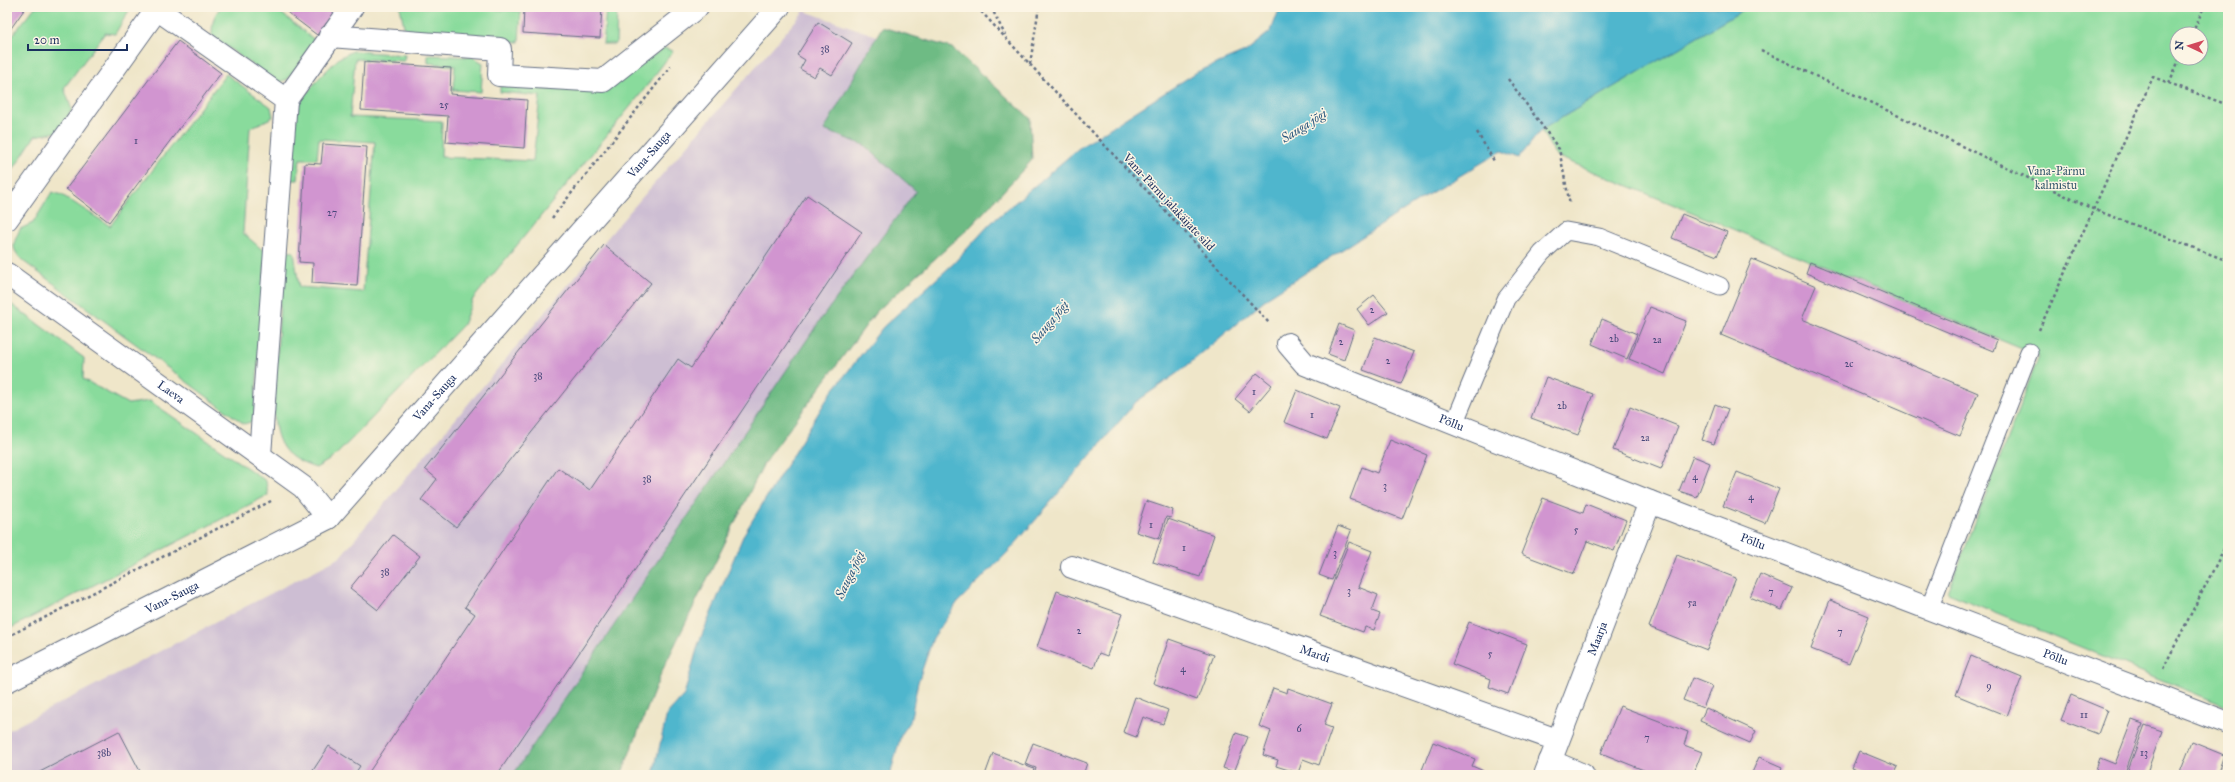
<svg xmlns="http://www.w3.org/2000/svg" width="2235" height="782" viewBox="0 0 2235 782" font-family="'IM FELL Great Primer',serif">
  <rect width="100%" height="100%" fill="#fcf5e5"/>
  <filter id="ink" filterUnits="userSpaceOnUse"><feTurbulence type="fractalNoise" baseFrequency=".025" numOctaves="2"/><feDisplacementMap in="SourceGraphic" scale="8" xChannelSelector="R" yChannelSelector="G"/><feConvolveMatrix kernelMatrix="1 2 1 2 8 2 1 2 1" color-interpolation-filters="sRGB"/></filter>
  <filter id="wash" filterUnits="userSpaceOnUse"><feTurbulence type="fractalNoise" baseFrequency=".012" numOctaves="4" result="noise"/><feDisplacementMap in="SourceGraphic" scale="16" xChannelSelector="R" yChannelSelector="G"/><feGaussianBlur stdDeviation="0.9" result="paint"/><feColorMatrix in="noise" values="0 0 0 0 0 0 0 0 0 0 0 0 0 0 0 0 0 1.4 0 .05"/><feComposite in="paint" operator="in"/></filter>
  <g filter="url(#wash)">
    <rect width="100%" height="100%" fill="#efe6c9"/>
    <!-- industrial -->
    <path fill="#cdbed3" d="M804 11 938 57 1026 157 825 344 544 775H7V731L339 558 619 224Z"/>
    <!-- green -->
    <path fill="#89db9c" stroke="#52857d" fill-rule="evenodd" d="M35 7H131L115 34 105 33 64 88 72 110 57 132 35 136 7 179V202V42Z
      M222 7H285L281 13 316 41 288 79 280 82 270 78 212 36C212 25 213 13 222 7Z
      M400 7H451L521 11 519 42 406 36Z
      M606 7H617L616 44H603Z
      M1748 7H2228V707L1948 593 2039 356 1556 156 1541 130ZM2177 34H2201V58H2177Z
      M664 48 673 51 639 96 473 299 463 325 334 457 316 468C283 458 275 442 274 410L283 251 294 252 299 287 363 292 375 142 319 139 317 159H300L298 180H289L297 113 301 100 320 77 339 58 353 51 405 55 404 61 355 59 350 117 442 121 441 157 533 161 540 96 500 92V86L601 90Z
      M428 55 473 57 483 63 481 92 453 90 455 66 428 63Z
      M226 74 271 107 273 117 250 128 243 233 266 253 254 421 244 424 23 261C10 247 13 245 20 229L33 223 52 192 62 195 110 226Z
      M7 301 84 358 83 379 128 404 150 401 266 481 268 495 7 630Z"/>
    <!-- forest -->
    <path fill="#6ebb84" stroke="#447571" d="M882 27 952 48 1030 118 1032 160 970 227 876 312 764 463 662 671 621 775H513L821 319 916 191 864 145 824 130Z"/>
    <!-- water -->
    <path fill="#4fb6cd" stroke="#357296" d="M1282 7H1748L1541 130 1519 158 1502 151 1429 194 1268 297 1183 369 1136 402 1010 550 957 603 933 638 918 682 910 722 901 735 890 775H653L667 714 684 695 699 642 744 534 830 394 883 327 953 264 991 223 1079 148 1197 72 1245 52 1271 31 1279 10Z"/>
    <g id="blocks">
      <!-- building -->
      <path fill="#d195d0" d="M7 7H26L7 34Z
        M293 7H339L317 35 288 13Z
        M524 7H602L600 38 523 33Z
        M818 22 852 43 832 75 820 68 814 77 800 69 805 60 797 55Z
        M178 41 221 73 109 222 66 189Z
        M364 62 451 68 450 94 527 100 524 148 446 142 448 116 361 110Z
        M323 144 367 147 357 286 312 283 313 263 299 262 305 163 321 164Z
        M807 195 862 232 497 775H367L475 614 465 607 558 468 590 490 678 359 691 368Z
        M1682 214 1727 232 1717 256 1672 238Z
        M604 245 651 283 456 527 421 500 437 479 425 469Z
        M1752 259 1816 286 1802 319 1978 393 1960 436 1721 335Z
        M1810 262 1997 340 1993 351 1806 273Z
        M1374 295 1388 312 1369 325 1357 309Z
        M1650 307 1686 321 1665 374 1629 359Z
        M1602 319 1637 334 1627 359 1592 344Z
        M1339 324 1354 330 1344 360 1328 354Z
        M1375 337 1414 352 1401 384 1363 370Z
        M1257 373 1272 385 1250 411 1235 399Z
        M1546 377 1593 394 1578 435 1531 418Z
        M1297 390 1340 408 1327 439 1284 422Z
        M1715 404 1728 409 1714 444 1702 440Z
        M1630 407 1678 426 1661 469 1613 450Z
        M1390 440 1427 455 1402 519 1350 499 1362 467 1377 473Z
        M1693 456 1710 463 1697 497 1679 491Z
        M1737 472 1779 489 1765 523 1723 506Z
        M1543 498 1583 513 1586 504 1626 520 1614 551 1587 541 1574 574 1521 554Z
        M1146 501 1173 510 1171 518 1166 517 1159 539 1136 532Z
        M1168 519 1214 535 1200 577 1153 562Z
        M1338 526 1351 531 1332 580 1319 575Z
        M393 535 420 556 378 610 350 588Z
        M1349 542 1372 551 1358 587 1378 595 1372 611 1380 614 1374 630 1365 627 1363 632 1320 616Z
        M1677 555 1736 578 1707 650 1649 627Z
        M1760 574 1792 588 1782 610 1750 597Z
        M1057 591 1122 614 1107 656 1099 653 1094 668 1037 647Z
        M1830 600 1869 616 1849 664 1811 649Z
        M1469 622 1527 644 1508 694 1489 687 1491 679 1452 664Z
        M1169 639 1214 655 1197 700 1153 683Z
        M1971 656 2022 677 2007 716 1956 695Z
        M1692 678 1712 686 1703 708 1683 700Z
        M1273 688 1287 693 1288 688 1332 704 1324 725 1332 728 1319 765 1303 759 1298 773 1276 766 1278 760 1263 755 1271 731 1259 726Z
        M2071 695 2107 710 2098 734 2061 720Z
        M1135 697 1168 710 1163 724 1143 717 1136 737 1123 732Z
        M1620 706 1688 732 1684 745 1702 752 1693 775H1656L1601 753Z
        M1706 708 1756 731 1750 743 1700 721Z
        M2132 720 2143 724 2124 775H2094L2100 758 2115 764Z
        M2145 725 2162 731 2146 775H2126Z
        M119 731 142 775H34Z
        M1236 733 1248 737 1234 772 1223 768Z
        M1433 742 1475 759 1472 766 1493 775H1420Z
        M2192 742 2224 755 2217 775H2179Z
        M1033 743 1087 763 1083 775H1034L1036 768 1025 764Z
        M329 746 360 766 354 775H310Z
        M1859 751 1898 767 1894 775H1870L1852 768Z
        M993 753 1034 769 1032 775H985Z
        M1759 757 1782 767 1779 775H1751Z"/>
    </g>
  </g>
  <g filter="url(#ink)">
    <use href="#blocks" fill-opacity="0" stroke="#656f83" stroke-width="1"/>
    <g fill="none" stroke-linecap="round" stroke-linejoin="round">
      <!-- lane casing -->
      <g stroke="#656f83" stroke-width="19">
        <path id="lane" d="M1454 424 1506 299 1542 253 1566 231 1599 237 1720 286
          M1929 609 2029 352"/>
      </g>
      <!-- street casing -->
      <g stroke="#656f83" stroke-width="24">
        <g id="street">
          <path d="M154 7 286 100 260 455"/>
          <path d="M330 36 500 49 499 75 603 81 697 7"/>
          <path d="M286 100 352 7"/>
          <path d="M7 219 157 9"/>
          <path id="s1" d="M7 274 303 487 328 518"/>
          <path id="s2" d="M1288 344 1305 364 1650 502 2228 723"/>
          <path id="s3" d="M1072 567 1557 740"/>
          <path id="s4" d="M7 681 328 518 779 7"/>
          <path d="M1550 761 1583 775"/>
          <path id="s5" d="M1545 775 1650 502"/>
        </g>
      </g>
      <!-- path -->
      <path stroke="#656f83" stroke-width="2.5" stroke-dasharray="3 3" stroke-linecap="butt" d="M977 7 1270 324
        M991 7 1005 35
        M2192 34 2204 7
        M1761 50 2093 209 2228 261
        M1030 64 1039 7
        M1508 79 1559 149 1570 205
        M2169 83 2180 58
        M1477 132 1494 161
        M552 218 671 66
        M2039 330 2153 77 2228 105
        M7 637 273 500
        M2163 669 2228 541"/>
      <!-- lane -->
      <use href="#lane" stroke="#fff" stroke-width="17"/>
      <!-- street -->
      <use href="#street" stroke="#fff" stroke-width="22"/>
    </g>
  </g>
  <g text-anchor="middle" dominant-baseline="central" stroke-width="3" stroke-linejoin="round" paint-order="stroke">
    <!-- number labels -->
    <g font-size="10" fill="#48487a">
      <text x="825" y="49">38</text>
      <text x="444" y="105">25</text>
      <text x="136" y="141">1</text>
      <text x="332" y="213">27</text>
      <text x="1372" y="310">2</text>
      <text x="1614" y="339">2b</text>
      <text x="1657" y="340">2a</text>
      <text x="1341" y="342">2</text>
      <text x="1388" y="361">2</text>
      <text x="1849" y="364">2c</text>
      <text x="538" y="376">38</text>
      <text x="1254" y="392">1</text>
      <text x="1562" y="406">2b</text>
      <text x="1312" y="415">1</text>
      <text x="1645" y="438">2a</text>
      <text x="1695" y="477">4</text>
      <text x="647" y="479">38</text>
      <text x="1385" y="486">3</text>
      <text x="1751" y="497">4</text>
      <text x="1151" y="525">1</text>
      <text x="1576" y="530">5</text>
      <text x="1184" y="548">1</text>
      <text x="1335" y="553">3</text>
      <text x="385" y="572">38</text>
      <text x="1349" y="591">3</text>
      <text x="1771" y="592">7</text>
      <text x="1692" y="603">5a</text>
      <text x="1079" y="631">2</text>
      <text x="1840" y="632">7</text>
      <text x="1490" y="654">5</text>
      <text x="1183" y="669">4</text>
      <text x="1989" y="686">9</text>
      <text x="2084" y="715">11</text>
      <text x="1299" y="729">6</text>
      <text x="1647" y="738">7</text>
      <text x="104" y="753">38b</text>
      <text x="2144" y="753">13</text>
    </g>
    <!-- street labels -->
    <g font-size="12" fill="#1b2f5e" stroke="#fcf5e5">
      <text stroke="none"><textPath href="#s4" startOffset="845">Vana-Sauga</textPath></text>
      <text transform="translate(1169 202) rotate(47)">Vana-Pärnu jalakäijate sild</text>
      <text stroke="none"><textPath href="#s1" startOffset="202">Laeva</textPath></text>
      <text stroke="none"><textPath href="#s4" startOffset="521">Vana-Sauga</textPath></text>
      <text stroke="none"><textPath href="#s2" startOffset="184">Põllu</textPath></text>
      <text stroke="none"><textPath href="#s2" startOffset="508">Põllu</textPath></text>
      <text stroke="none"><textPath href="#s4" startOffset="185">Vana-Sauga</textPath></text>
      <text stroke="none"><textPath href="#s5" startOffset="146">Maarja</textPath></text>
      <text stroke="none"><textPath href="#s3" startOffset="258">Mardi</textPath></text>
      <text stroke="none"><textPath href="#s2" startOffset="832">Põllu</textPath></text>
    </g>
    <!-- park labels -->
    <g font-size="12" fill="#365a6e" stroke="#fcf5e5">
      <text x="2056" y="171">Vana-Pärnu<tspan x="2056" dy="14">kalmistu</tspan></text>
    </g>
    <!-- water labels -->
    <g font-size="13" font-style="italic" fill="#2b587f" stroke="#fcf5e5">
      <text transform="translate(1304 126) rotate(-32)">Sauga jõgi</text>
      <text transform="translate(1050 322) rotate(-50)">Sauga jõgi</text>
      <text transform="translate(850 575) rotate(-64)">Sauga jõgi</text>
    </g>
  </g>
  <!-- margin -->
  <rect width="2235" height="782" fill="none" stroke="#fcf5e5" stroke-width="24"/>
  <!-- north arrow -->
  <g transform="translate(2189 46) rotate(274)"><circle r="19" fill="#fcf5e5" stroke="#a2a6af"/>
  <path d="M0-3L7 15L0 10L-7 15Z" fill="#d1495b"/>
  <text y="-6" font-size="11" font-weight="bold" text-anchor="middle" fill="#1b2f5e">N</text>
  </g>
  <!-- scale -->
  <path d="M28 44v6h99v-6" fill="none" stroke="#1b2f5e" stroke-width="2"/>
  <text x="34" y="44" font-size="12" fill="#1b2f5e" stroke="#fcf5e5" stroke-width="3" paint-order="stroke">20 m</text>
</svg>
